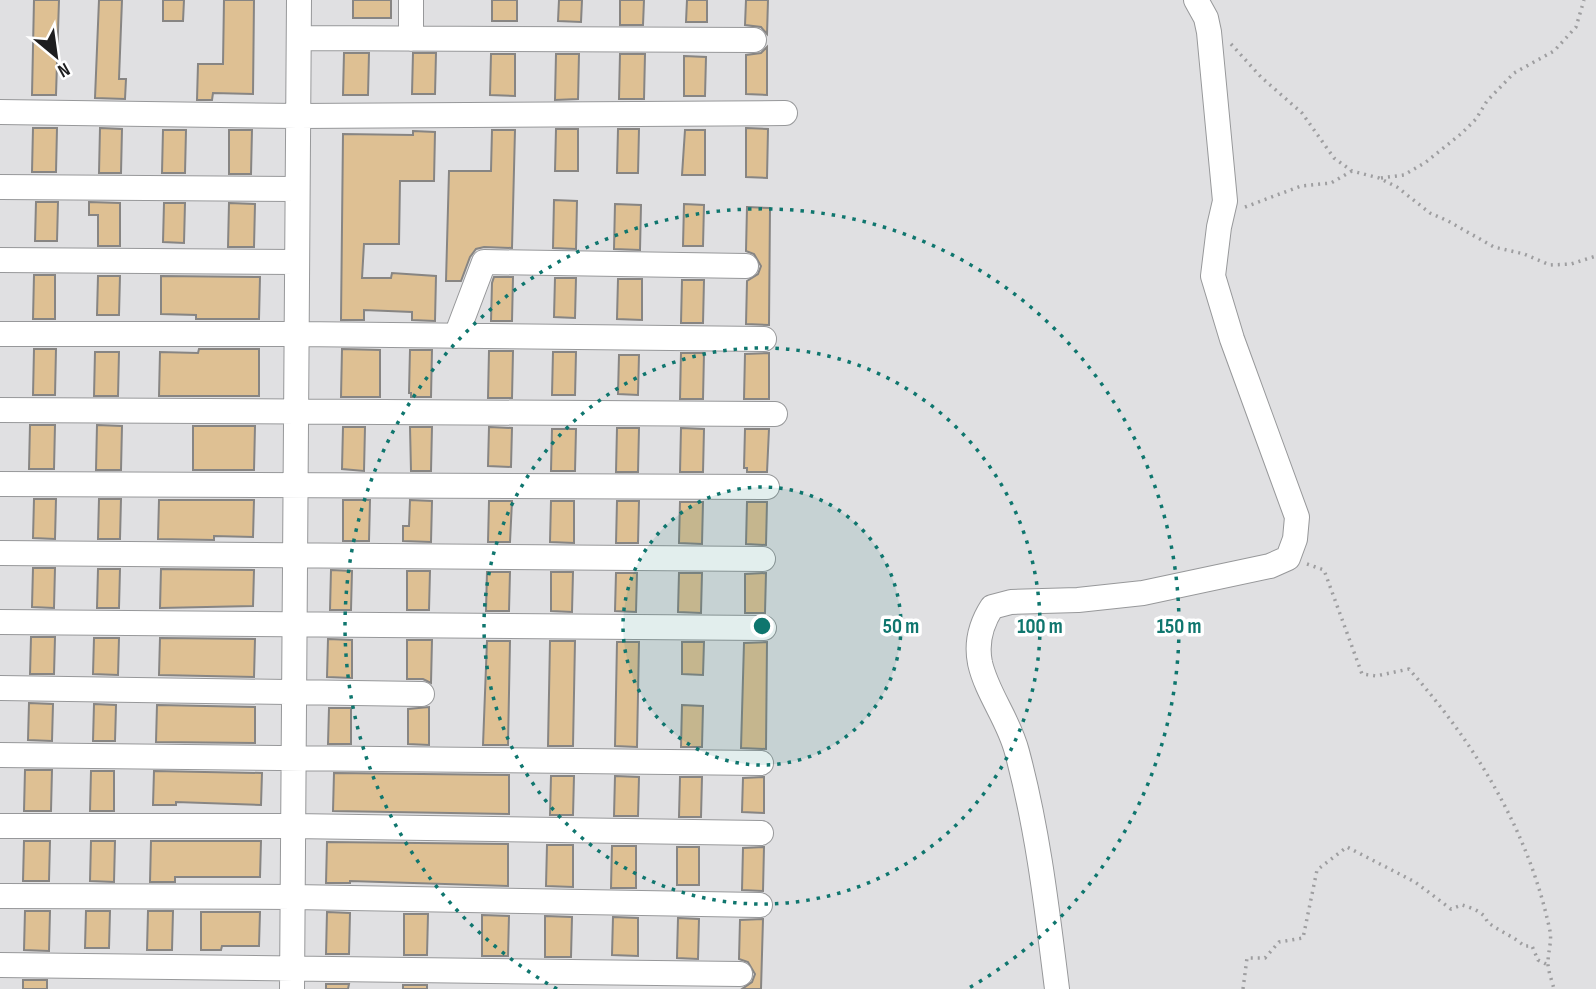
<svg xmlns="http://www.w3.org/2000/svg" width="1596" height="989" viewBox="0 0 1596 989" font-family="'Sofia Sans Condensed',sans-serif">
  <rect width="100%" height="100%" fill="#e0e0e2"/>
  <!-- building -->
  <path fill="#dec093" stroke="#878583" stroke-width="2" d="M34 0H59L56 95H32Z
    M99 0H122L119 79H126L125 99 95 98Z
    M163 0H184L183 21H163Z
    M224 0H254L253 94 213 93 212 100H197L198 64H223Z
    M353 0H391V18H353Z
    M492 0H517V21H492Z
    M559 0H582L581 22 558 21Z
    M620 0H644L643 25H620Z
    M687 0H707V22H686Z
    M746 0H768L767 34 761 27 745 25Z
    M767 47V95L746 94V55L761 53Z
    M344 53H369L368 95H343Z
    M413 53H436L435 94H412Z
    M491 54H515V96L490 95Z
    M556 54H579L578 99 555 100Z
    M620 54H645L644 99H619Z
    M684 56 706 57 705 96H684Z
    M33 128H57L56 172H32Z
    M100 128 122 129 121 173H99Z
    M746 128 768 129 767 178 746 177Z
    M556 129H578V171H555Z
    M618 129H639L638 173H617Z
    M163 130H186L185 173H162Z
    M229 130H252L251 174H229Z
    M492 130H515L512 248 484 247 476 249 470 257 461 281H446L449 171H491Z
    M685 130H705V175H682Z
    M413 131 435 132 434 181H400L399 244H364L362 278H391L392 273 436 276 435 321 412 320V312L364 310V320H341L343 134 413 135Z
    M554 200 577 201 576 249 553 248Z
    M36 202H58L57 241H35Z
    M89 202 120 203V246H98V215H89Z
    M164 203H185L184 243 163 242Z
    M229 203 255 204 254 247H228Z
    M615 204 641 205 640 250 614 249Z
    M684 204 704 205 703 246H683Z
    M747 207 770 208 769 325 746 324 747 281 758 274 761 266 754 254 746 251Z
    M34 275H55V319H33Z
    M98 276H120L119 315H97Z
    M161 276 260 277 259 319H196V315L161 314Z
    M494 277H513L512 321H491L492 283Z
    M555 278H576L575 318 554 317Z
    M618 279H642V320L617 319Z
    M682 280H704L703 323H681Z
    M34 349H56L55 395H33Z
    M199 349H259V396H159L160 352 198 353Z
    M342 349 380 350V397H341Z
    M410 350H432L431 397H411V393H409Z
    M489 351H513L512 398H488Z
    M95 352H119L118 396H94Z
    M553 352H576L575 395H552Z
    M681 353H704L703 399H680Z
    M769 353V399H744L745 354Z
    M619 355H639L638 395 618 394Z
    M30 425H55L54 469H29Z
    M97 425 122 426 121 470H96Z
    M193 426H255L254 470H193Z
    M343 427H365L364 471 342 469Z
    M410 427H432L431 471H411Z
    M489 427 512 428 511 467 488 466Z
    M617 428H639L638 472H616Z
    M681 428 704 429 703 472H680Z
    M552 429H576L575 471H551Z
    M745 429H769L767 472H747V468H744Z
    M34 499H56L55 539 33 538Z
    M99 499H121L120 539H98Z
    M159 500H254L253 537 214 536V540L158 539Z
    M343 500H370L369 541H343Z
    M410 500 432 501 431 542 403 541V526H409Z
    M489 501H512L510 542H488Z
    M551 501H574V543L550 542Z
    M617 501H639L638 543H616Z
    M680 502H703L702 544 679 543Z
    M747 502H767L766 545 746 544Z
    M33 568H55L54 608 32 607Z
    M98 569H120L119 608H97Z
    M161 569 254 570 253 606 160 608Z
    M331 570 352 571 351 610H330Z
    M407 571H430L429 610H407Z
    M487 572H510L509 611H486Z
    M551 572H573L572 612 551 611Z
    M616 573H637L636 612 615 611Z
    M679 573H702L701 613 678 612Z
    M766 573 765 613H745V574Z
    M31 637H55L54 674H30Z
    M94 638H119L118 675 93 674Z
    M160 638 255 639 254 677 159 675Z
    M328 639 352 640V678L327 677Z
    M407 640H432L431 683 423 679H407Z
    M487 641H510L508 745H483Z
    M550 641H575L573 746H548Z
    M617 642H639L637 747 615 746Z
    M682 642H704L703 675 682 674Z
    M767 642 766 749 741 748 744 643Z
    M29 703 53 704 52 741 28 740Z
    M94 704 116 705 115 741H93Z
    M157 705 255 707V743L156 742Z
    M682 705 703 706 702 747H681Z
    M429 707V745L408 744V709Z
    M329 708H351V744H328Z
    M25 770H52L51 811H24Z
    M91 771H114V811H90Z
    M154 771 262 773 261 805 176 802V805H153Z
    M334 773 509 775V814L333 811Z
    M551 776H574L573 815H550Z
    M615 776 639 777 638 816H614Z
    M680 777H702L701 817H679Z
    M764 777V813L742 812 743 778Z
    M24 841H50L49 881H23Z
    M91 841H115L114 882 90 881Z
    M151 841H261L260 877H175V882H150Z
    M327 842 508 844V886L350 881V883H326Z
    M547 845H573V887L546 886Z
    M612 846H636V888H611Z
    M677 847H699V885H677Z
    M764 847 763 891 742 890 743 848Z
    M25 911H50L49 951 24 950Z
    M86 911H110L109 948H85Z
    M148 911H173L172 950H147Z
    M201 912H260L259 946H222L221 950H201Z
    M327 912 350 913 349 954H326Z
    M404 914H428L427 955H404Z
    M482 915 509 916 508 956H482Z
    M545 916 572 917 571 957H545Z
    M613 917 638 918V956L612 955Z
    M678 918 699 919 698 959 677 958Z
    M763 919 761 989H742L752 982 755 974 748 962 739 959 740 920Z
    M23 980H47V989H23Z
    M326 984H349L348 989H326Z
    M403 985H427V989H403Z"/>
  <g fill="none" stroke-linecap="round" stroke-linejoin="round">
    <!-- minor casing -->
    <g stroke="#97989a" stroke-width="26">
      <path id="minor" d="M411 0V39
        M299 38 754 40
        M0 112 298 116 785 113
        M0 187 297 189
        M0 260 296 262
        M0 334H296L764 339
        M456 336 484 262 746 266
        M0 410 775 414
        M0 484 767 487
        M0 553 763 559
        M0 622 764 628
        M0 688 422 694
        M0 755 761 763
        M0 826H293L761 833
        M0 896 293 897 760 905
        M0 965 740 974
        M292 989 299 0
        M1057 989C1047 909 1038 830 1017 752 1009 720 987 694 980 663 976 643 981 624 992 607L1011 602 1078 600 1143 593 1270 566 1288 558 1295 539 1297 517 1232 339 1213 276 1219 227 1225 201 1209 32 1206 18 1196 0"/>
    </g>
    <!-- path -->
    <path stroke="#9e9ea0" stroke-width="3.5" stroke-dasharray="2 5" stroke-linecap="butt" d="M1231 44 1261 77 1302 113 1334 158 1352 171 1379 178 1397 187 1430 213 1448 221 1494 247 1524 254 1550 265 1571 264 1596 256
      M1381 178 1404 175 1426 162 1462 133 1476 119 1487 101 1514 73 1554 51 1576 27 1584 0
      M1245 207 1301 186 1331 183 1352 171
      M1307 564 1324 570 1362 674 1376 676 1409 669C1476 745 1529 831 1550 931 1552 941 1548 952 1548 963 1548 971 1552 981 1554 989
      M1243 989 1247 958H1265L1279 942 1303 938 1317 870 1347 847 1415 882 1451 909 1462 905C1469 907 1478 910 1483 915 1487 918 1486 922 1490 924 1501 932 1515 937 1524 946H1532L1538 960 1548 965"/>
    <!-- minor -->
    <use href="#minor" stroke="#fff" stroke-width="24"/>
  </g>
  <!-- distance rings -->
  <circle cx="762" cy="626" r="139" fill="#0f766e" fill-opacity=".12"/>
  <g fill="none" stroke="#0f766e" stroke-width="3.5" stroke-dasharray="3.5 7">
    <circle cx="762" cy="626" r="139"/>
    <circle cx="762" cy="626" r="278"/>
    <path d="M557 989A417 417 0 1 1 967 989"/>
  </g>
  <circle cx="762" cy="626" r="10" fill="#0f766e" stroke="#fff" stroke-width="3.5"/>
  <g font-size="21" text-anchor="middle" font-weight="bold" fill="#0f766e" stroke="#fff" stroke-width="7" stroke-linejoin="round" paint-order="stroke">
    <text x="901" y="633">50 m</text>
    <text x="1040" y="633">100 m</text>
    <text x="1179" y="633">150 m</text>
  </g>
  <!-- north arrow -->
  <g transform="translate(56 56) rotate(151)" stroke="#ffffff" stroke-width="5" paint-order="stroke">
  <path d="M0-5L12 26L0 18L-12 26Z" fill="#1e1e1f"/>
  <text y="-10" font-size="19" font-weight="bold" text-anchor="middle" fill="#1e1e1f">N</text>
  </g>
</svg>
